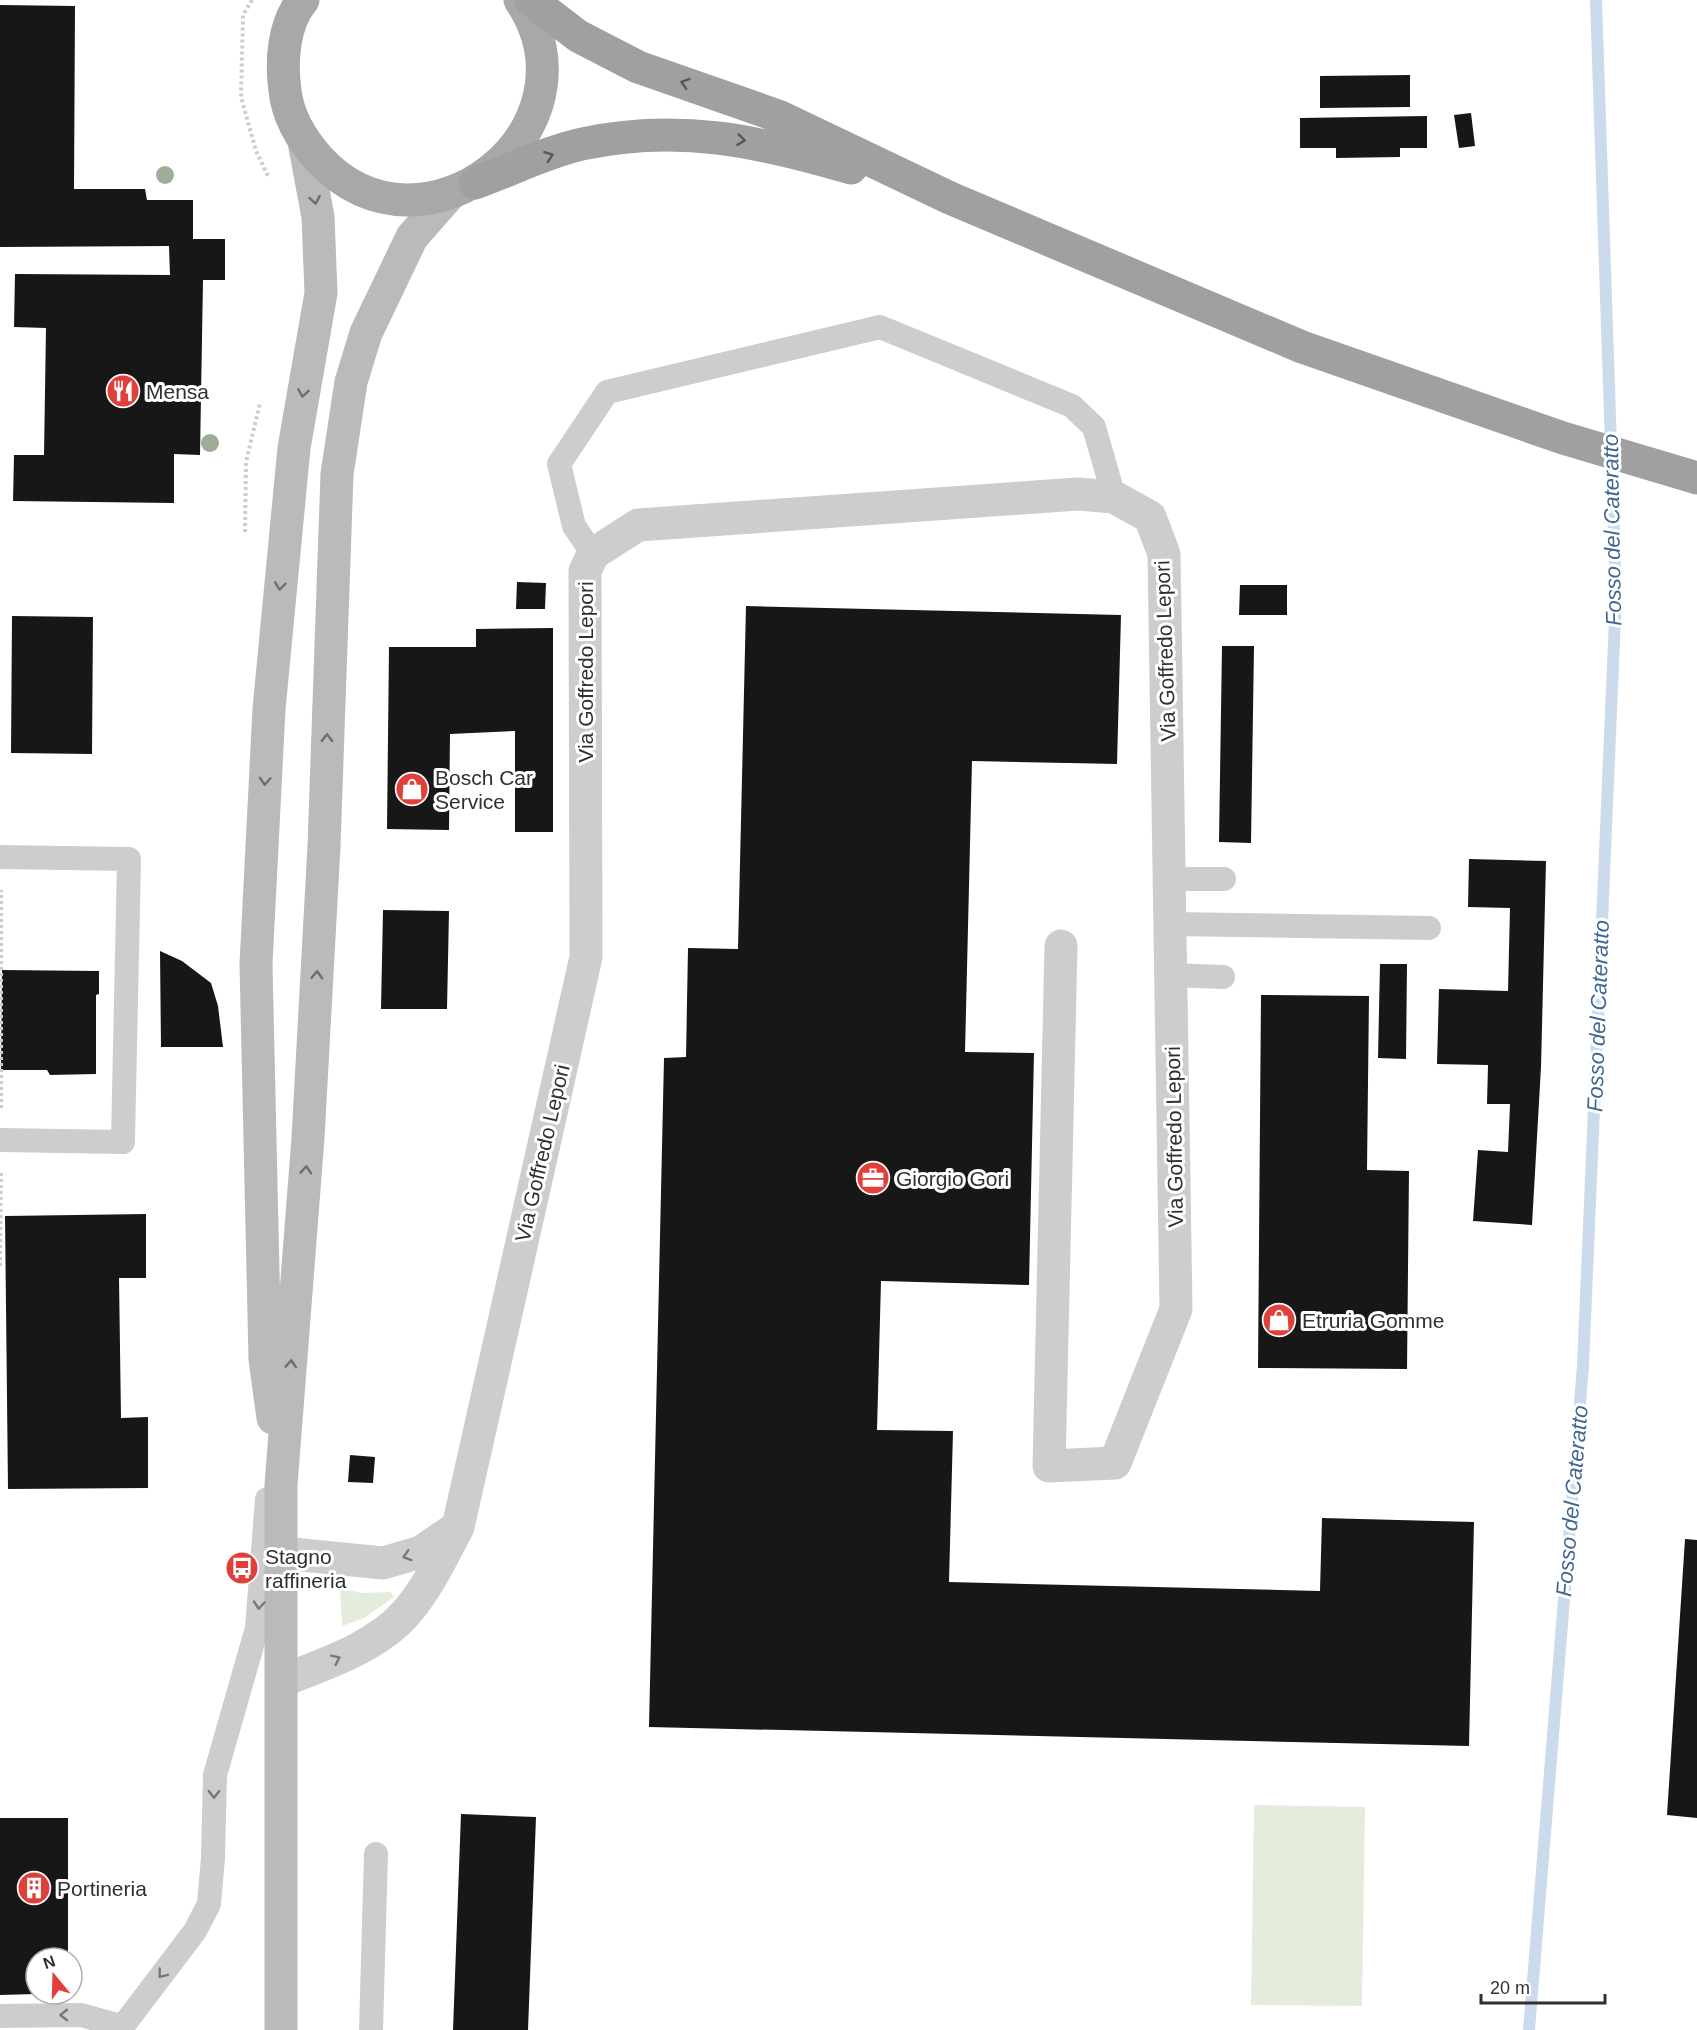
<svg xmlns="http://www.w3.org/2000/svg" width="1697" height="2030" viewBox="0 0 1697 2030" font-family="Arial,sans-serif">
  <rect width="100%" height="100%" fill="#fff"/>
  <!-- green -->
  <path fill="#e4ecde" d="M340 1588 361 1593 391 1592 394 1597 364 1618 342 1626Z
    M1254 1805 1365 1807 1362 2006 1251 2005Z"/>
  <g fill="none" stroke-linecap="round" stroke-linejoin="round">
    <!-- stream -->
    <path stroke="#cbdbeb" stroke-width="12" d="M1529 2030 1583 1366 1616 595 1596 0"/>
  </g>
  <!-- building -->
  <path fill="#171717" d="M0 5 75 6 74 189H145L147 200H193V239H225V280H203L200 455 174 454V503L13 501 14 455H44L46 328 14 327 15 274 170 275 169 246 0 247Z
    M1410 75V107L1320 108V76Z
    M1471 113 1475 146 1459 148 1454 115Z
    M1427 116V148H1400V157L1336 158V148H1300V118Z
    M517 582 546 583 545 609H516Z
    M1240 585H1287V615H1239Z
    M746 606 1121 615 1117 764 972 761 965 1052 1034 1053 1029 1285 881 1281 877 1430 953 1431 949 1582 1320 1591 1322 1518 1474 1522 1469 1746 649 1727 664 1058 686 1057 688 948 738 949Z
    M12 616 93 617 92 754 11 753Z
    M553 628V832H515V731L450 734 449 830 387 829 389 647H476V629Z
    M1222 646H1254L1251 843 1219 842Z
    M1469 859 1546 861 1541 1067 1532 1225 1473 1221 1478 1150 1508 1152 1510 1104H1487L1488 1065 1437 1064 1439 989 1508 991 1510 908 1468 907Z
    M383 910 449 911 447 1009H381Z
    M160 951 182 961 211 983 218 1006 223 1047H161Z
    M1380 964H1407L1406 1059 1378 1058Z
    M2 970 99 971V994L96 995V1074L50 1075 47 1070H1Z
    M1261 995 1369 996 1367 1170 1409 1171 1407 1369 1258 1368Z
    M146 1214V1278H119L121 1418 148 1417V1488L8 1489 5 1216Z
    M350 1455 375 1457 373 1483 348 1482Z
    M1685 1539 1697 1540V1818L1667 1815Z
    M461 1814 536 1817 528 2030H453Z
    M0 1818H68V1958H36V1994L0 1995Z"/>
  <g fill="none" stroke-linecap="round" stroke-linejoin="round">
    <!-- path -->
    <path stroke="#cdcdcd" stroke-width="4" stroke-dasharray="3 3" stroke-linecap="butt" d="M252 0 243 15 241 97 256 151 269 178
      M245 532 246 462 260 403
      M1 1108V890
      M0 1266 1 1172"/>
    <!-- service -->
    <path stroke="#cdcdcd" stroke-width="24" d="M593 554 574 526 559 464 607 392 880 327 1072 406 1094 427 1114 497
      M0 857 129 859 123 1142 0 1140
      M1171 879H1224
      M1171 924 1429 928
      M1172 975 1223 977
      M0 2016 81 2015 121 2026
      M120 2030 195 1931 209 1904 213 1858 215 1775 257 1628 267 1499
      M371 2030 376 1854"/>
    <!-- minor -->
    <path stroke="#cdcdcd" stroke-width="33" d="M282 1553 383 1563 421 1552 456 1528
      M282 1681C324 1664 375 1648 406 1613 428 1588 442 1557 458 1527L586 957 585 571 593 554 638 525 1078 494 1114 497 1150 517 1164 554 1176 1309 1115 1463 1049 1466 1061 946"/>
    <!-- secondary -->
    <path stroke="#bababa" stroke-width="33" d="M273 1418 265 1359 256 964 269 709 294 448 321 293 318 217 304 142
      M281 2030V1485L308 1138 324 846 337 474 351 382 366 333 412 237 449 195"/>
    <!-- primary -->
    <path stroke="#a8a8a8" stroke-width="33" d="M303 0C283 24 281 62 285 91 288 117 302 140 319 159 423 272 606 129 520 0"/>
    <!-- trunk -->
    <path stroke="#a0a0a0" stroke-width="33" d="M531 0 578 36 638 67 778 116 950 198 1302 347 1563 438 1697 478
      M475 183C509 171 546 152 582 144 677 123 759 141 851 168"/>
  </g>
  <!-- trees -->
  <g fill="#9ead95">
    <circle cx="165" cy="175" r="9"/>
    <circle cx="210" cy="443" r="9"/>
  </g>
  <!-- one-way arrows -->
  <defs><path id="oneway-chevron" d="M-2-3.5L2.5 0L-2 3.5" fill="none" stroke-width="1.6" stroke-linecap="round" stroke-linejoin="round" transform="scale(1.5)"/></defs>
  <g stroke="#575757">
    <use href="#oneway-chevron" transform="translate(685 83) rotate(-162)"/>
    <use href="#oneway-chevron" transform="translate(741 140) rotate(7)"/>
    <use href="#oneway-chevron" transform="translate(549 156) rotate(-20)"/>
  </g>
  <g stroke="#6e6e6e">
    <use href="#oneway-chevron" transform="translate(315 200) rotate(80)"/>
    <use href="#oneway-chevron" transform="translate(303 393) rotate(99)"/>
    <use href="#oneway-chevron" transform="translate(280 586) rotate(97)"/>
    <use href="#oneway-chevron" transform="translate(327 738) rotate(-89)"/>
    <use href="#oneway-chevron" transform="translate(265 781) rotate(93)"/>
    <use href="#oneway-chevron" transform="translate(317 975) rotate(-87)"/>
    <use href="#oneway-chevron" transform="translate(306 1170) rotate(-86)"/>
    <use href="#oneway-chevron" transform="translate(291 1364) rotate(-86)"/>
  </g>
  <g stroke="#777">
    <use href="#oneway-chevron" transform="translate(407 1556) rotate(163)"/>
    <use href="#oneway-chevron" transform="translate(259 1605) rotate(95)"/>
    <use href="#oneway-chevron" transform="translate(336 1659) rotate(-26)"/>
    <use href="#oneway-chevron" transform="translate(214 1794) rotate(91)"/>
    <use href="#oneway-chevron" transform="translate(162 1974) rotate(128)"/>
    <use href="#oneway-chevron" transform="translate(64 2015) rotate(179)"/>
  </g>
  <!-- icons -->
  <defs>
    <g id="restaurant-disc" transform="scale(1.725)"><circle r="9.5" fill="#e04039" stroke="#fff"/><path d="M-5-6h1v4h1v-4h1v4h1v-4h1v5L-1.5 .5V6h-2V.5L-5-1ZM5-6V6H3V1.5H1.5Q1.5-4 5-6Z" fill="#fff"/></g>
    <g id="shop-disc" transform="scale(1.725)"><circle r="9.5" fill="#e04039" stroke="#fff"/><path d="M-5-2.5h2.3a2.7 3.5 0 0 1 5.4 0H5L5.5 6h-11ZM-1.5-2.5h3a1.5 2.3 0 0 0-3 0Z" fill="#fff"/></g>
    <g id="office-disc" transform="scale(1.725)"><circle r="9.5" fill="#e04039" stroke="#fff"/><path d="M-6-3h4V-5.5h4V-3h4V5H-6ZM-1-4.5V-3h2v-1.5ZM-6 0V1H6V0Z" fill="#fff"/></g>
    <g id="bus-disc" transform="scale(1.725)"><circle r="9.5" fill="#e04039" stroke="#fff"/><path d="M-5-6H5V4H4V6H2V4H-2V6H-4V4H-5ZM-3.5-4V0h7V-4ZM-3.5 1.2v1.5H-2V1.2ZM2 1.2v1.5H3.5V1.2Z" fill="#fff"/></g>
    <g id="building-disc" transform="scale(1.725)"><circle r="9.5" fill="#e04039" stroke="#fff"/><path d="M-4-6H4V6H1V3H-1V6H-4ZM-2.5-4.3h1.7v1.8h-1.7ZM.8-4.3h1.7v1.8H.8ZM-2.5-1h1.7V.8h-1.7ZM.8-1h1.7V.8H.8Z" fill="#fff"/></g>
  </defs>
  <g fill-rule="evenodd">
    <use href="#restaurant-disc" x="123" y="391"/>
    <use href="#shop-disc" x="412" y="789"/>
    <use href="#office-disc" x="873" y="1178"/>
    <use href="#shop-disc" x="1279" y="1320"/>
    <use href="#bus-disc" x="242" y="1568"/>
    <use href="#building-disc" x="34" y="1888"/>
  </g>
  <g text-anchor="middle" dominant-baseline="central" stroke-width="6" stroke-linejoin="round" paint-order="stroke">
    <!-- poi labels -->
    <g font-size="21" fill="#303030" stroke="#fff" text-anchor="start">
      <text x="146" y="391">Mensa</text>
      <text x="435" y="777">Bosch Car<tspan x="435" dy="24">Service</tspan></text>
      <text x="896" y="1178">Giorgio Gori</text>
      <text x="1302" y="1320">Etruria Gomme</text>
      <text x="265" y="1556">Stagno<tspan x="265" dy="24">raffineria</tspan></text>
      <text x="57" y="1888">Portineria</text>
    </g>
    <!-- street labels -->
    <g font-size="21" fill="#303030" stroke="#fff">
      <text transform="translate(1165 651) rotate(-92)">Via Goffredo Lepori</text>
      <text transform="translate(585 672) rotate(-90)">Via Goffredo Lepori</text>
      <text transform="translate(1174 1137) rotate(-91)">Via Goffredo Lepori</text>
      <text transform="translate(542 1153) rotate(-77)">Via Goffredo Lepori</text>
    </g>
    <!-- water labels -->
    <g font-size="22" font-style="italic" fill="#406790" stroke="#fff">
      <text transform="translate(1612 530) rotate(-91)">Fosso del Cateratto</text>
      <text transform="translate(1598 1016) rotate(-88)">Fosso del Cateratto</text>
      <text transform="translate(1572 1501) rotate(-85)">Fosso del Cateratto</text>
    </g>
  </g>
  <!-- north arrow -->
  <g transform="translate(54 1976) rotate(341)"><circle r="28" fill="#ffffff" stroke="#acacac" stroke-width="1.5"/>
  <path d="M0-4.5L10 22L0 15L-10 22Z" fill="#e04039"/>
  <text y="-9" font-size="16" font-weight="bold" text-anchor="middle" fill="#303030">N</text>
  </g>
  <!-- scale -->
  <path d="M1481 1994v9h124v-9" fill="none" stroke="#303030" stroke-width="3"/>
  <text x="1490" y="1994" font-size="18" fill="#303030" stroke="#ffffff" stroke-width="4.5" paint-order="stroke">20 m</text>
</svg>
